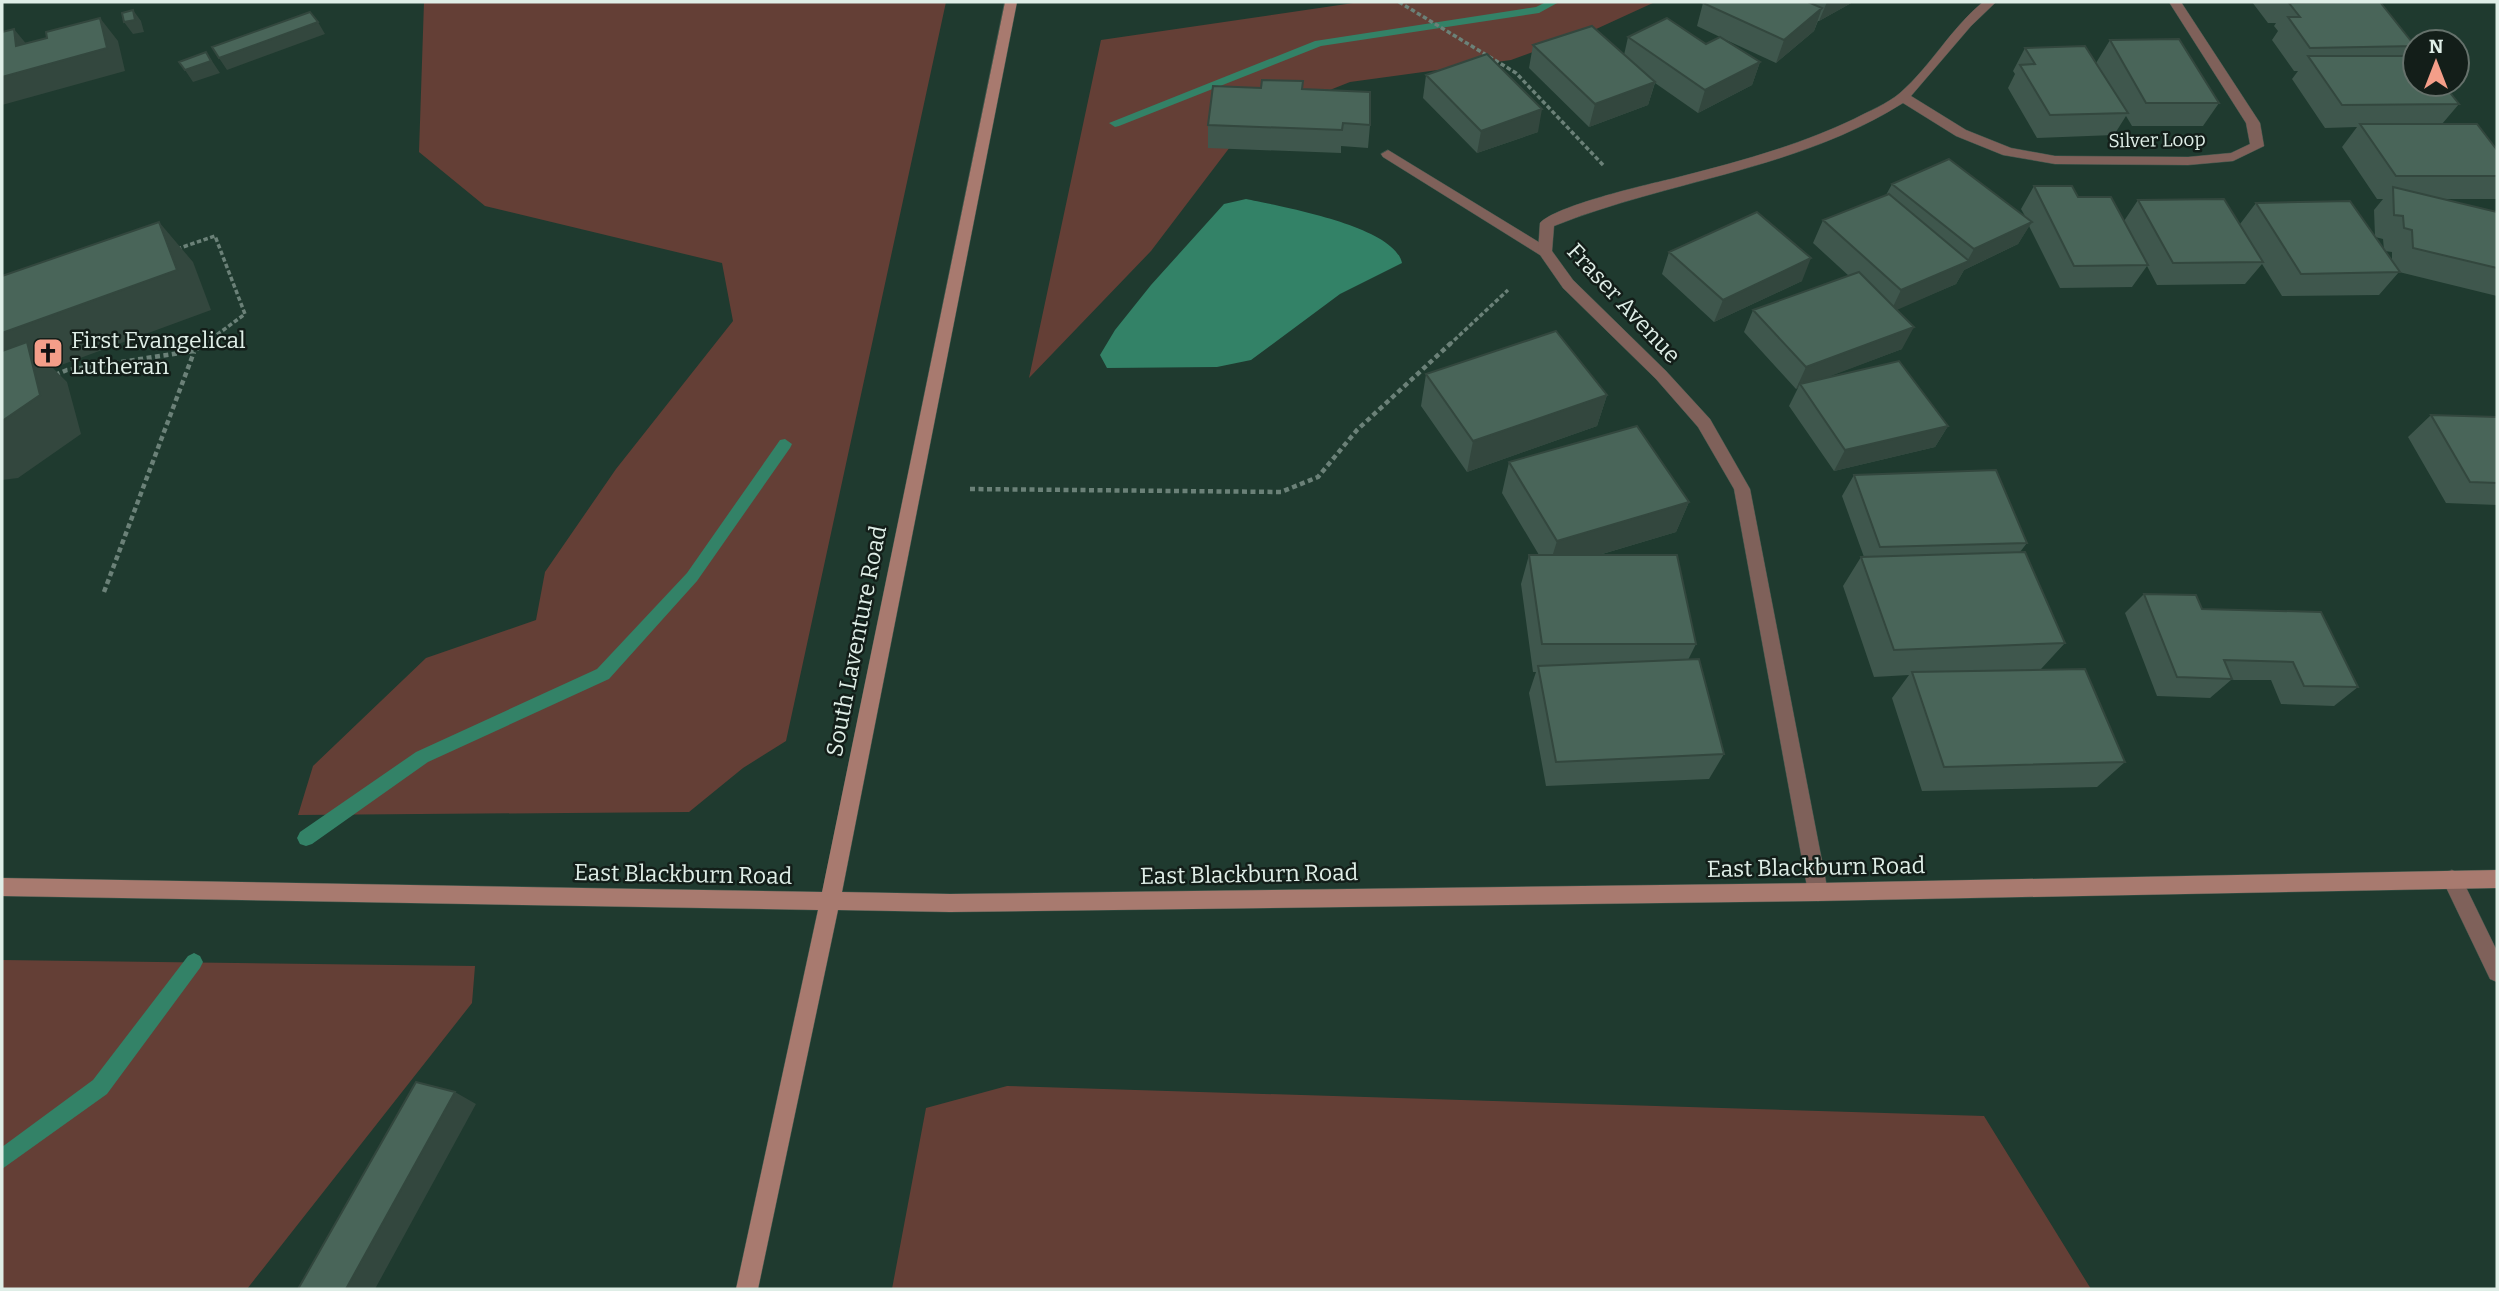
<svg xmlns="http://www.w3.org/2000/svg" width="2499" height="1291" viewBox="0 0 2499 1291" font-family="Bitter,serif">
  <rect width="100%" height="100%" fill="#1f3a2f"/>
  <!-- green -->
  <path fill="#643f36" d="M424 2H946L786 741 743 768 689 812 298 815 313 766 426 658 536 620 545 572 616 469 733 321 722 263 485 206 419 152Z
    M1360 2H1655L1594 30 1511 60 1350 82 1249 122 1151 251 1029 378 1101 40Z
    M2 960 475 966 472 1003 247 1289H2Z
    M1007 1086 1984 1116 2091 1289H892L926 1108Z"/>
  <!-- water -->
  <path fill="#338267" d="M1246 199C1279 206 1395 226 1402 263L1340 294 1251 360 1217 367 1107 368 1100 355 1115 330 1151 285 1224 204Z"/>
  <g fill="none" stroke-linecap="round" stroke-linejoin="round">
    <!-- stream -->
    <path fill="#338267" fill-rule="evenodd" d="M1546 2H1559L1539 13 1321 46 1119 126 1115 127 1109 123 1315 41 1536 7Z
      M785 439 792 444 790 448 697 581 609 679 428 762 312 844 306 846 300 844 297 838 300 832 416 752 597 669 687 573 780 440Z
      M194 953 200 956 203 962 200 968 107 1094 2 1169V1147L93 1080 188 956Z"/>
    <!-- lane casing -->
    <g stroke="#3e574c" stroke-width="1">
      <path id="lane" d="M1388 150 1550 249V255H1540L1383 157 1381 154Z"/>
    </g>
    <!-- street casing -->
    <g stroke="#3e574c" stroke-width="1">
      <path id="street" d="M1983 2H1996L1971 26 1911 96 1966 130 2011 148 2055 156 2188 157 2231 153 2250 144 2246 123 2169 2H2181L2260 123 2264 146 2233 161 2188 165 2055 164 2003 155 1956 136 1903 103C1797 170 1669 180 1554 226L1552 251 1573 280 1666 371 1710 419 1750 489 1828 892 1825 898 1818 901 1811 898 1808 892 1734 489 1698 427 1656 379 1563 288 1538 252 1540 223C1555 206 1645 185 1671 179 1734 163 1795 147 1854 119 1869 111 1887 104 1900 93 1931 66 1951 28 1983 2Z
        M2452 870 2459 873 2497 951V982L2490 979 2442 879 2445 873Z"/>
    </g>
    <!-- secondary casing -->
    <g stroke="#3e574c" stroke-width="1">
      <path id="secondary" d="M1005 2H1017L842 892 950 894 1818 883 2497 870V888L1818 901 950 912 838 910 758 1289H736L818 910 2 896V878L822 892Z"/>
    </g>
    <!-- path-far1 -->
    <path stroke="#6b8178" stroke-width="3.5" stroke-dasharray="4.5 2.5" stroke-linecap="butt" d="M1399 2 1516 73 1604 166
      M177 249 215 236 245 314 203 345
      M1449 345 1508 290"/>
    <!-- path -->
    <path stroke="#6b8178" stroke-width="4.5" stroke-dasharray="5 3.5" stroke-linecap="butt" d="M55 375 67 370 194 351 205 343
      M970 489 1281 492 1318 477 1357 430 1451 343
      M104 592 194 352"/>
    <!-- lane -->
    <use href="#lane" fill="#7f615a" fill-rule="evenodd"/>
    <!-- street -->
    <use href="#street" fill="#7f615a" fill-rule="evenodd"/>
    <!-- secondary -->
    <use href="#secondary" fill="#a87a6f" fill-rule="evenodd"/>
  </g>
  <!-- wall -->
  <path fill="#3f574d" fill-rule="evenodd" d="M1705 2H1853L1819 21H1818L1814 31 1776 63 1724 39 1760 62 1752 85 1698 113 1655 83 1648 105 1589 127 1529 68 1533 45 1624 55 1628 37 1706 44 1720 37 1697 26 1703 3Z
    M2252 2H2383L2381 4 2415 46 2407 56 2459 104 2442 124 2497 150V198L2496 199H2443L2497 212V296L2399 272 2379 295 2282 296 2262 264 2245 284 2157 285 2147 266 2132 287 2060 288 2029 226 2018 244 1964 270 1956 284 1897 309 1902 349 1824 378 1948 426 1935 447 1834 471 1789 406 1798 388 1796 389 1744 332 1753 310 1849 276 1813 243 1823 220 1886 195 1892 184 2025 216 2021 209 2034 186 2078 197 2124 221 2138 200 2240 224 2256 203 2375 236 2374 210 2383 199H2377L2342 147 2357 127 2325 128 2292 79 2298 71H2294L2272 40 2278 31 2274 26 2276 23H2268ZM2375 237 2383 239 2384 250ZM2384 251 2392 252V262Z
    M2110 40 2219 103 2203 126H2132L2126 116 2114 135 2037 138 2008 88 2015 74 2013 71 2025 48 2096 63Z
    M1426 75 1538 132 1477 153 1423 98Z
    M1303 89 1370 125 1368 148 1341 146V153L1208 148V125Z
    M1669 252 1802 281 1714 322 1662 274Z
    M1426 374 1607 395 1597 426 1467 472 1421 406Z
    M2431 415 2497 417V505L2446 503 2408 437Z
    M1509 462 1689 502 1676 532 1599 555 1696 644 1688 660 1724 754 1709 779 1546 786 1529 693 1536 672H1533L1521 584 1529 555H1539L1502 493Z
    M1854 475 2027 543 2020 552 2065 643 2041 669 2125 762 2097 787 1922 791 1892 698 1909 675 1874 677 1843 586 1861 557H1864L1842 496Z
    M2144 594 2202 609 2358 687 2334 706 2281 704 2271 680H2231L2210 698 2157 696 2125 613Z"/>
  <!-- shaded-wall -->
  <path fill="#33473e" d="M1827 2H1853L1819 21Z
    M1822 8 1814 31 1776 63 1784 40Z
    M133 10 141 21 144 32 133 34 124 22Z
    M100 18 118 41 125 71 2 105V77L16 46 14 29 33 52Z
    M318 22 325 34 227 70 219 58Z
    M206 52 220 73 193 82 185 70Z
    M1760 62 1752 85 1698 113 1705 90Z
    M1655 82 1648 105 1589 127 1595 104Z
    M1542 109 1538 132 1477 153 1481 131Z
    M159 222 193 262 211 310 53 368 67 382 81 434 18 478 2 480V333Z
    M2032 222 2018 244 1964 270 1956 284 1890 313 1901 290 1966 263 1974 249Z
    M1811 258 1802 281 1714 322 1723 300Z
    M1914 327 1902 349 1802 387 1800 384 1798 388 1796 389 1806 367Z
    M1607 395 1597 426 1467 472 1473 441Z
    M1948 426 1935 447 1834 471 1845 450Z
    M1689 502 1676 532 1548 570 1557 541Z
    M455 1092 476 1104 375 1289H346Z"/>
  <!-- building -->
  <path fill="#496559" stroke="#33473e" stroke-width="2" d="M1705 2H1808L1822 8 1784 40 1703 3Z
    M2380 2 2415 46 2310 48 2288 17H2300L2289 3Z
    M133 10 135 20 124 22 122 13Z
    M310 12 318 22 219 58 212 47Z
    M100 18 107 48 2 77V32L14 29 16 46 47 38 46 32Z
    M1667 18 1706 44 1720 37 1760 62 1705 90 1628 37Z
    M1592 26 1655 82 1595 104 1533 45Z
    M2179 39 2219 103H2146L2110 40Z
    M2085 46 2128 113 2050 115 2020 65 2035 64 2025 48Z
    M206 52 211 61 185 70 179 62Z
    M1487 54 1542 109 1481 131 1426 75Z
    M2308 56H2415V84H2443L2459 104 2342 105Z
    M1262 80 1303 81 1302 89 1370 92V125L1343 123 1342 130 1208 125 1213 86 1261 88Z
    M2360 124H2477L2497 150V176H2396Z
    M1949 159 2032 222 1974 249 1892 184Z
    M2034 186H2072L2078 197H2111L2148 265 2074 266Z
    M2393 187 2497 212V268L2413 248 2412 230 2404 228 2403 216 2394 215Z
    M1889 194 1969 261 1901 290 1823 220Z
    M2224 199 2263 262 2173 263 2138 200Z
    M2350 201 2400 272 2301 274 2256 203Z
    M1757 212 1811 258 1723 300 1669 252Z
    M159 222 177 270 2 333V276Z
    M1859 272 1914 327 1806 367 1753 310Z
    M1556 331 1607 395 1473 441 1426 374Z
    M27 342 40 395 2 421V351Z
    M1899 361 1948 426 1845 450 1800 384Z
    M2431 415 2497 417V483L2470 482Z
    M1637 426 1689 502 1557 541 1509 462Z
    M1996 470 2027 543 1880 547 1854 475Z
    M2025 552 2065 643 1894 650 1861 557Z
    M1529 555H1677L1696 644H1542Z
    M2144 594 2196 595 2202 609 2321 612 2358 687 2304 686 2293 662 2224 660 2232 679 2177 677Z
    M1699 659 1724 754 1556 762 1538 666Z
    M2085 669 2125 762 1944 767 1912 672Z
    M416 1082 455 1092 346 1289H298Z"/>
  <!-- icons -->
  <defs>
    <g id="church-square" transform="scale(1.575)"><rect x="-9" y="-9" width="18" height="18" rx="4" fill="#f49e89" stroke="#131e19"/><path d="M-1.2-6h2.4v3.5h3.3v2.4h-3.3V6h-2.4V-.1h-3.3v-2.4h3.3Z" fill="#111"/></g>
  </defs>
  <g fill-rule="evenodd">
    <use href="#church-square" x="48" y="353"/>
  </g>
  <g text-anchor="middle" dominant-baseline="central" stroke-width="5" stroke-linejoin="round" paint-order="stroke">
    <!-- far-street labels -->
    <g font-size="19" fill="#dfeee7" stroke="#131e19">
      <text transform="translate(2157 140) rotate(-1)">Silver Loop</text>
    </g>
    <!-- street labels -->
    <g font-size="23" fill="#dfeee7" stroke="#131e19">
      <text transform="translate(1624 303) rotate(47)">Fraser Avenue</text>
      <text transform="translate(856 641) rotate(-79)">South Laventure Road</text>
      <text transform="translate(1816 867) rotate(-1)">East Blackburn Road</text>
      <text transform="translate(683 874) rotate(1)">East Blackburn Road</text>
      <text transform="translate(1249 874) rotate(-1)">East Blackburn Road</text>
    </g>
    <!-- poi labels -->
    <g font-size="23" fill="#dfeee7" stroke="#131e19" text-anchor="start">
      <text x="71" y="340">First Evangelical<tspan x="71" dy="26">Lutheran</tspan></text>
    </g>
  </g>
  <!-- border -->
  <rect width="2499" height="1291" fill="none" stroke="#dfeee7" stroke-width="7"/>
  <!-- north arrow -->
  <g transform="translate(2436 63)"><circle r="33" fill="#131e19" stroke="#65716b" stroke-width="2"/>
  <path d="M0-5L12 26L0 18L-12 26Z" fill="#f49e89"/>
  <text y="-10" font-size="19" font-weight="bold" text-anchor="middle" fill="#dfeee7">N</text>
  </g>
</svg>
